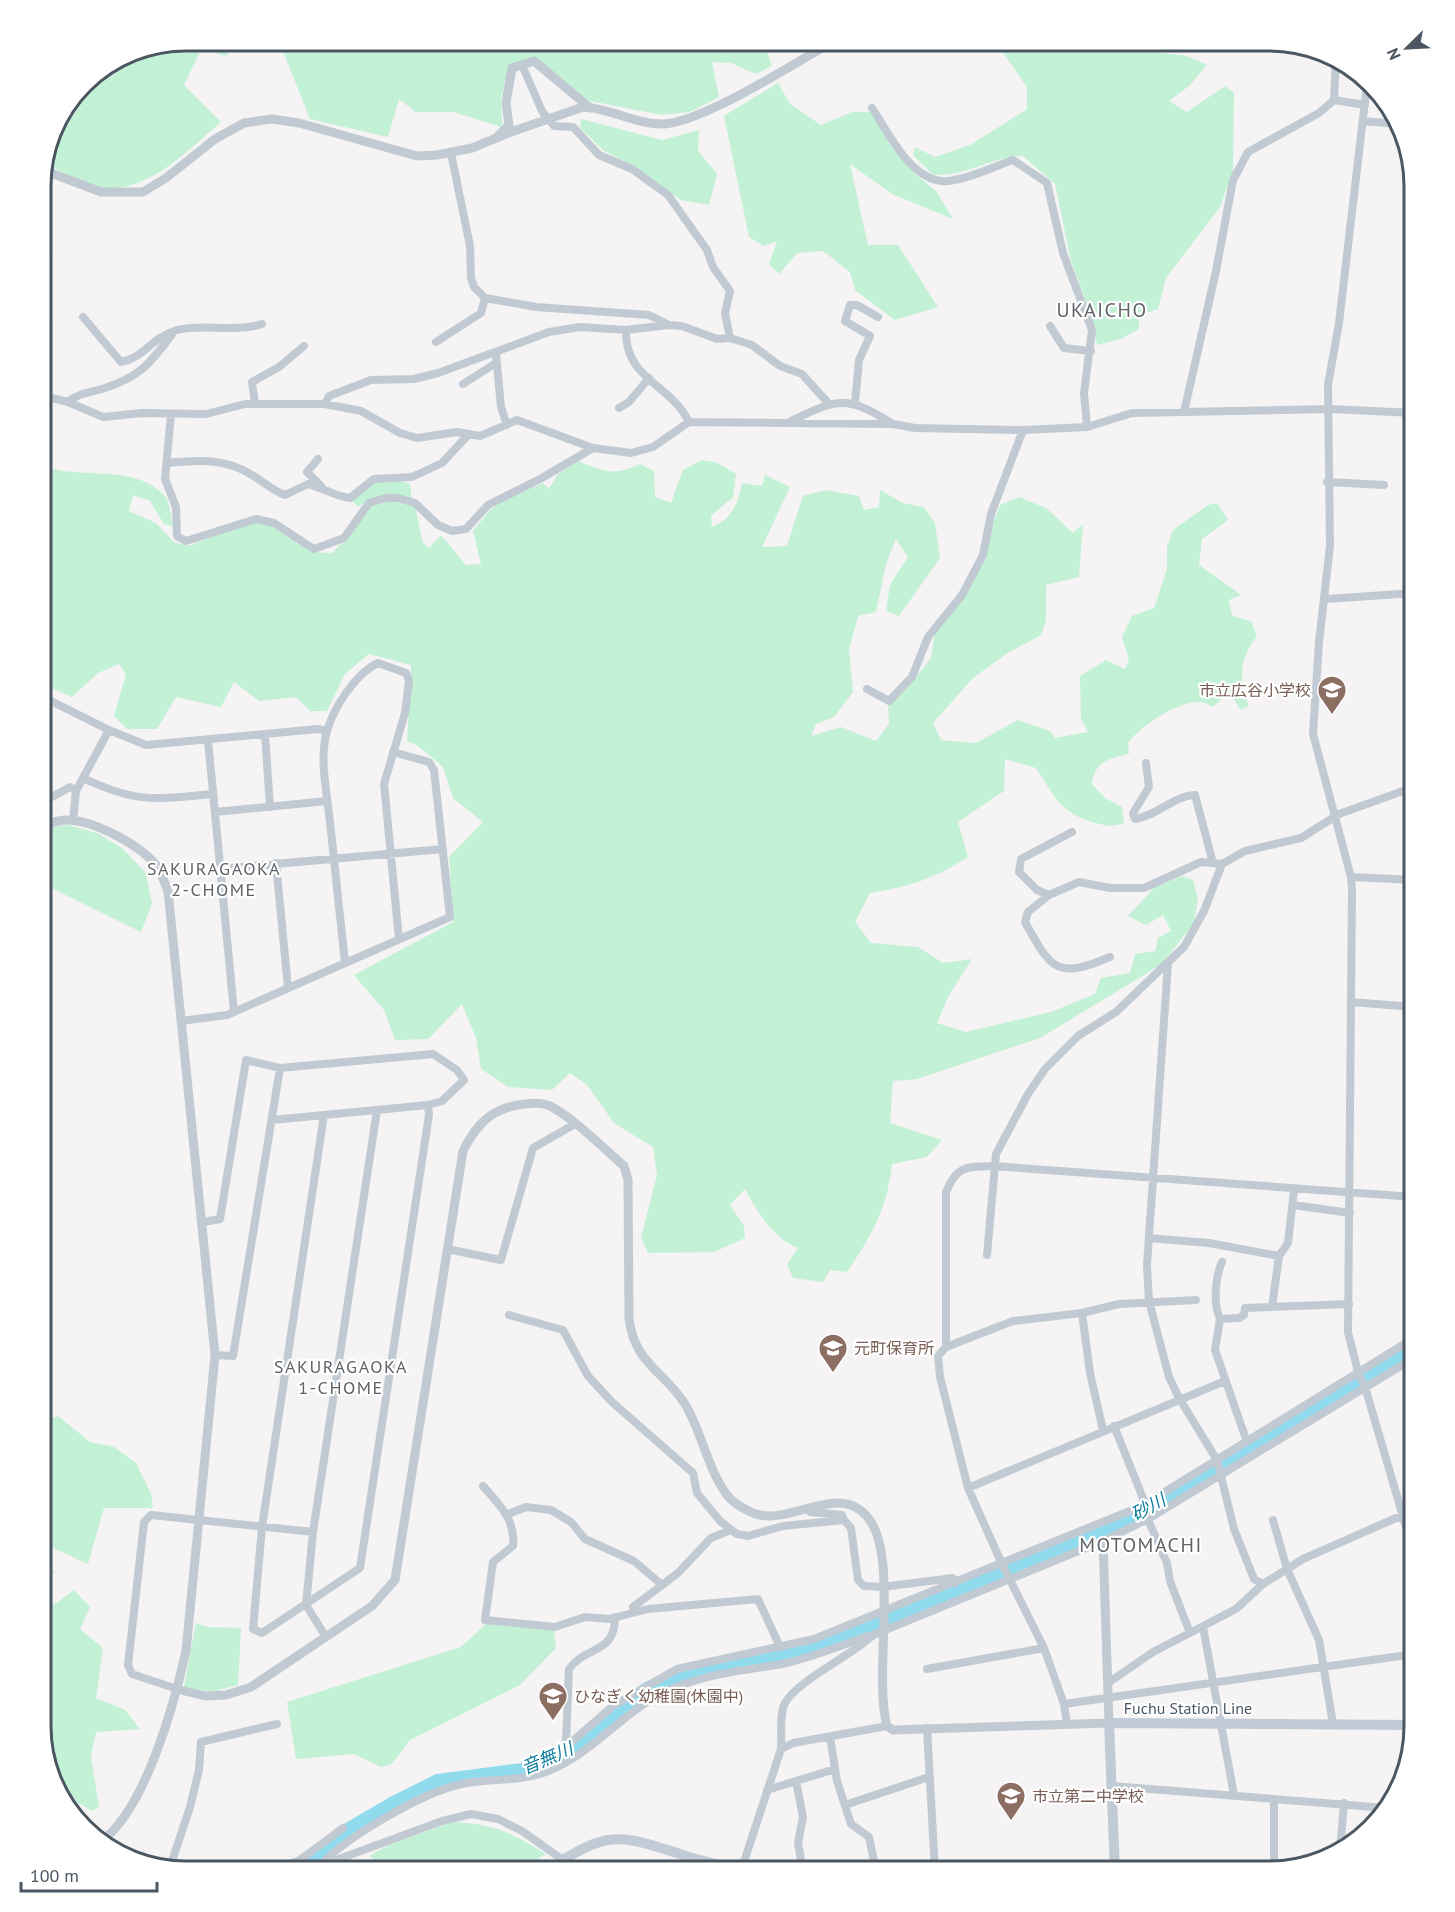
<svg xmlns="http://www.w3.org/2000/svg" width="1455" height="1912" viewBox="0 0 1455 1912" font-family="'PT Sans','Noto Sans JP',sans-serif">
  <rect width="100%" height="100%" fill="#f5f3f3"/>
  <!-- green -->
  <path fill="#c3f1d5" d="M186 41H243L225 56 202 48 184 85 221 122C189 149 150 192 104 188 83 185 63 172 44 163L56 122 90 77 131 51Z
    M279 41H769L768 54 772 66 756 74 731 63 712 62 719 97 690 112 662 115 585 100 533 57 509 66 501 99 502 127 453 112H416L399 99 388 137 310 119Z
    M995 41H1113L1120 48 1187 56 1207 65 1189 86 1169 101 1187 112 1225 86 1234 93 1233 171 1220 207 1166 278 1158 309 1139 315V329L1121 339 1097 345 1092 318 1071 261 1055 184 1023 156C990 157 968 176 933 175L913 155 915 147 935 157 970 145 1027 109V87Z
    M778 83 790 104 821 125 852 112H870L913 172 936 191 953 219 892 194 850 164 868 245H898L938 307 895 320 855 290 850 272 823 251 797 253 779 274 769 264 777 241 764 246 749 237 724 116Z
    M581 119 662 140 699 130 698 151 717 174 709 205 681 200 626 162 604 151 580 128Z
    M702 460 718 463 736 474 733 497 711 516 712 527C732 519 738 504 742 483L762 486 765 475 790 487 762 547 787 546 803 496 826 490 859 496 864 510 879 507 880 490 903 503 924 507 935 523 940 558 899 616 886 611 890 585 908 557 896 539 886 564 876 612 858 616 849 650 853 692 834 717 816 724 811 736 841 727 876 741 889 724 888 702 913 681 931 658 935 632 986 559 990 532 1000 505 1019 497 1046 508 1073 533 1083 524 1079 577 1046 585V620L1041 635 1006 654 973 678 933 723 941 740 976 743 1018 720 1050 731 1055 738 1088 732 1081 719 1080 676 1106 660 1125 669 1129 659 1122 637 1132 616 1154 608 1167 569V547L1173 530 1208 505 1217 503 1228 520 1202 539 1199 565 1241 595 1229 600 1232 616 1251 621 1257 636C1239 659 1238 679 1249 706L1241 710 1229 692 1213 707C1210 705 1204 702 1200 702 1178 701 1140 726 1128 743L1129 754C1110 758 1094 762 1092 784L1105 798 1122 807 1124 823C1113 827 1107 826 1096 823 1061 814 1055 797 1036 768L1005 759 1004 791 958 822 968 857C936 878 908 887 870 893L855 922 871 943 918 947 943 963 972 959 949 995 937 1023 966 1032 1051 1012 1095 994 1101 978 1130 973 1135 954 1155 951 1158 938 1171 931 1163 915 1146 925 1128 916 1155 887 1182 876 1193 880 1198 899 1194 923 1162 964 1040 1038 917 1079 893 1081 890 1123 942 1140 927 1157 892 1164C887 1209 872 1235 847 1272L830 1270 823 1282 793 1278 787 1264 798 1248C774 1239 757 1212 745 1189L730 1205 744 1226 745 1238 714 1252 648 1253 641 1238 657 1175 653 1147 614 1123 587 1085 570 1073 552 1090 508 1087 481 1069 476 1038 462 1004 428 1039 395 1040 384 1010 354 975 453 922 449 857 483 822 453 798 443 767 418 746 407 741 411 665 369 654 345 674 327 711H310L296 697 259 701 234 682 221 707 176 697 157 729H127L114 716 126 674 119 664 98 673 72 697 41 683V465C79 481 132 462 164 495 170 502 171 518 173 526L164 524 150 501 133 495 129 511 156 523 174 542 189 546 248 522 262 521 277 528 312 552 332 553C368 521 356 490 415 506L423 543 429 548 441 535 466 565 481 564 473 531 490 510 504 500 543 483 549 489 558 474 578 461C604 472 615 476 640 464L654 471 655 497 671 503 683 470Z
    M395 480 410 484 412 500 367 501 358 507 352 501 375 482Z
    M69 825 97 833 122 848 146 873 152 904 141 932 41 883V832L57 826Z
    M58 1416 90 1442 114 1447 136 1463 151 1494 153 1508H104L88 1564 49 1546 41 1544V1422Z
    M41 1566 55 1572 42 1585 54 1605 74 1590 90 1607 80 1629 103 1648 96 1698 125 1710 140 1729 96 1732 91 1757 99 1807 92 1811 61 1793 41 1726Z
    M196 1623 208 1627 241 1628 238 1685 211 1692 184 1687Z
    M487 1623 554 1630 556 1648 520 1685 410 1740 392 1764 381 1767 354 1754 296 1759 287 1702 461 1647Z
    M452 1822C496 1824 510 1832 546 1854L518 1871H391L369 1856 391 1844Z"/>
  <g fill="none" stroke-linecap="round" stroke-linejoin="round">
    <!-- river -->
    <path stroke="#90daee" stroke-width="16" d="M304 1871 348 1831 394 1804 438 1782 523 1771 565 1754 589 1738 612 1714 649 1689 683 1674 814 1645 862 1629 1135 1515 1414 1346"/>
    <!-- minor -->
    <path stroke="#c1cad2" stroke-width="8" d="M522 65 542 111 554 126 573 127 599 155 632 169 668 195 707 250 713 267 730 291 725 313 730 338
      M1367 84 1339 323 1328 385 1330 546 1319 642 1313 734 1351 877 1352 890 1348 1332 1358 1372 1365 1387 1414 1554
      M1334 100 1365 105
      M872 108C888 132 909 177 941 181 960 183 995 166 1013 160L1047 183 1063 253 1092 330 1084 393 1087 427
      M1363 121 1396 124
      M451 153 470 246 471 278 474 287 485 298 536 307 649 315 669 325
      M83 317 121 362C144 358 152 337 177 330 204 323 232 333 262 324
      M1050 326 1064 348 1091 351
      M626 330C624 379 671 384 689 422
      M436 342 481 313 485 298
      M496 354 501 407 507 425
      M463 384 496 363
      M41 400 48 397 68 402 103 417 142 413 206 414 245 404H325L361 411 400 433 417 438 457 432 480 436 517 420 593 448 631 453 653 447 689 422 893 424 915 428 1023 430 1087 427 1132 413 1330 409 1414 413
      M68 402C78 393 89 393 102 389 140 377 150 364 173 333
      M855 403 859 360 870 336 845 321 850 305H857L878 317
      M255 404 252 382 279 367 304 346
      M325 404 329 396 371 380 414 379 438 373 549 332 580 327 626 330 669 325 682 326 717 339 730 338 752 345 780 366 802 374 829 404
      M619 408 629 402 649 378
      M1184 412 1216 271 1233 180 1248 152 1319 113 1334 100 1336 58
      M171 414 165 479 176 507 177 536 186 541 256 519 274 523 314 549 344 538 369 503 385 498H398L415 503 438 525 452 531 466 529 488 505 540 479 593 448
      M791 421C838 398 847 395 893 424
      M318 459 307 472 322 487
      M168 463C197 460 226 458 252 475 264 482 271 490 285 495L308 484C324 488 334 496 350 498L374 479 412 477 442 463 469 434
      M1327 482 1384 485
      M1326 599 1414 593
      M867 689 889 701 912 677 928 637 962 595 983 555 991 514 1023 430
      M41 696 109 730 146 745 318 729 327 731
      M265 734 270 807
      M208 740 234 1012
      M1146 763 1149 787 1133 813 1135 819C1157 816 1173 796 1195 795L1213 863
      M83 778C138 804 155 799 213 794
      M41 803 70 787 76 791
      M215 812 327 801
      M73 821 76 791 109 730
      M276 863 288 988
      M219 869 443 849
      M1351 877 1414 880
      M1049 895 1037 890 1019 872 1021 859 1072 832
      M1110 957C1056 980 1051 969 1025 922L1028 912 1049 895 1079 882 1110 888H1144L1201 862 1222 864 1245 851 1301 838 1339 814 1414 787
      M345 963C340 916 335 869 330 822 327 794 319 758 327 731 334 707 356 673 378 663L406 673 409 681 405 713 384 784 399 939
      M1168 963 1147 1265 1149 1301 1169 1377 1179 1398 1217 1460 1234 1529 1254 1579 1263 1584 1303 1559 1396 1518H1414
      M1351 1002 1414 1007
      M181 1021 227 1015 450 917 434 770 429 762 393 752
      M324 1115 262 1527 253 1629 262 1633 360 1568 429 1115 428 1105
      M1293 1205 1350 1213
      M203 1222 220 1219 246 1060 280 1068 433 1054 457 1070 464 1080 442 1101 428 1105 272 1120
      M1149 1238 1209 1243 1279 1256
      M447 1249 501 1260 533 1148 575 1124
      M987 1255 996 1154 1028 1094 1045 1069 1078 1036 1116 1012 1184 947 1204 911 1222 864
      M1272 1307 1279 1256 1288 1243 1294 1190
      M1082 1313 1090 1373 1103 1430
      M509 1315 563 1330 588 1376 612 1402 693 1473 697 1493 720 1521 737 1534 748 1536 783 1526 844 1520 851 1528 858 1580 864 1586 882 1587 953 1578 955 1583
      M1220 1319C1213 1303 1215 1278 1222 1262
      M946 1347V1192C957 1165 967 1167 993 1166L1414 1197
      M215 1355 233 1356 280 1068
      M1114 1426 1143 1498 1142 1506 1167 1563 1170 1581 1190 1633
      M1247 1442 1215 1350 1220 1319 1239 1318 1244 1315 1245 1308 1349 1304
      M483 1486C499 1504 516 1520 513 1546L493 1562 485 1620 555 1627 585 1617 609 1619 648 1609 758 1599 780 1647
      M968 1488 1225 1381
      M808 1508 810 1512 842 1515 844 1520
      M508 1514 526 1507 551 1510 571 1522 585 1539 634 1561 661 1584
      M1273 1520 1287 1569 1319 1640 1333 1724
      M634 1612 633 1607 678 1573 711 1538 731 1530
      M1203 1627 1234 1795
      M326 1637 306 1605 313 1532 377 1110
      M927 1669 1044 1648
      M1108 1683 1153 1652 1236 1609 1263 1584
      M177 1689 132 1674 128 1665 144 1522 151 1515 313 1532
      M1064 1704 1414 1654
      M1067 1724 1064 1704 1044 1648 1002 1564 968 1488 940 1377 938 1356 946 1347 1013 1321 1082 1313 1119 1304 1196 1300
      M927 1728 935 1871
      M830 1737 837 1781 851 1824 869 1837 876 1871
      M568 1745 566 1742 569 1669C586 1645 615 1655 615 1617
      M781 1749C782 1736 779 1714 785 1703 798 1680 851 1656 873 1635L1103 1541 1148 1519 1414 1358
      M531 1762 568 1745 613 1706 677 1669 814 1639 1142 1506 1414 1338
      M796 1781 803 1817 798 1843 803 1871
      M1112 1786 1386 1808
      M767 1790 835 1769
      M845 1805 929 1777
      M1340 1850 1344 1803
      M300 1860 305 1865 320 1866 442 1821 471 1814 498 1819 522 1831 563 1860
      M170 1867 190 1807 199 1770 201 1742 277 1724
      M1274 1870V1799
      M273 1871 300 1860 343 1828
      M315 1871C340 1840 423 1792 462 1784 488 1778 518 1782 543 1773 590 1757 619 1715 663 1693 702 1674 741 1671 782 1664 811 1658 840 1646 868 1636
      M685 1871 688 1857
      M741 1871 781 1749 793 1743 887 1726"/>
    <!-- tertiary -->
    <path stroke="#c1cad2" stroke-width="9" d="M583 107C610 108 637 125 664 124 703 122 797 62 834 41
      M498 136 509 125 506 103 512 68 534 61 590 108
      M43 170 101 192H143L166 178 215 139 244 123 272 119 299 123 417 156 437 155 472 148 511 132
      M41 829C46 826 52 822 58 821 86 815 139 844 156 865 162 872 164 883 168 891L215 1355 186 1651C174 1705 146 1807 102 1841
      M177 1689 205 1696 226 1695 251 1687 372 1606 395 1580 463 1151C477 1123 493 1107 525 1104 533 1103 545 1103 552 1107 578 1122 601 1146 624 1166L628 1180 629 1319C635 1364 663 1370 685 1404 702 1432 707 1468 727 1495 733 1503 744 1509 753 1513 790 1528 839 1479 869 1519 899 1559 873 1675 887 1726L893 1730 1109 1723 1103 1541"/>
    <!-- secondary -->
    <path stroke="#c1cbd6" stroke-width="10" d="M545 1871C609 1830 615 1833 686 1856 702 1862 719 1863 734 1871
      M1115 1871 1109 1723 1414 1725"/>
    <!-- tertiary-bridge -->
    <path stroke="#c1cad2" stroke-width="9" d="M511 132 583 107"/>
  </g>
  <!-- icons -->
  <defs>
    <g id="school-pin" transform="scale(1.5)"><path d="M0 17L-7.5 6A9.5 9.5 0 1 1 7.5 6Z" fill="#8d6e63" stroke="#fff"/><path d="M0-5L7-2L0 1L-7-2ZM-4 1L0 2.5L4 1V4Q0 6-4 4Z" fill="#fff"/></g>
  </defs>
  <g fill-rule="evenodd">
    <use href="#school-pin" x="1332" y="690"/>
    <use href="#school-pin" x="833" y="1348"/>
    <use href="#school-pin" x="553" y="1696"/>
    <use href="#school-pin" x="1011" y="1796"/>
  </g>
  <g text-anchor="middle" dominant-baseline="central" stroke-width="4.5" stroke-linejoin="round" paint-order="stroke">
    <!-- education labels -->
    <g font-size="16" fill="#785e54" stroke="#fff" text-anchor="start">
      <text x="1311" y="690" text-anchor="end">市立広谷小学校</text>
      <text x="854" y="1348">元町保育所</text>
      <text x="574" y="1696">ひなぎく幼稚園(休園中)</text>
      <text x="1032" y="1796">市立第二中学校</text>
    </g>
    <!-- street labels -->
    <g font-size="16" fill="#4a5661" stroke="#fff">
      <text x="1188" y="1708">Fuchu Station Line</text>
    </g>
    <!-- neighbourhood labels -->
    <g font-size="18" letter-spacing="1.5" fill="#5f6368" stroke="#fff">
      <text x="214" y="868">SAKURAGAOKA<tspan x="214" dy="21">2-CHOME</tspan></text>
      <text x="341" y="1366">SAKURAGAOKA<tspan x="341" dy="21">1-CHOME</tspan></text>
    </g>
    <!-- water labels -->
    <g font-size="18" font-style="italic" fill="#0c7c9b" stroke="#fff">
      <text transform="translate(1148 1507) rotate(-29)">砂川</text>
      <text transform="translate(547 1758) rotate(-23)">音無川</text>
    </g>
    <!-- quarter labels -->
    <g font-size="20" letter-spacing="1.5" fill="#5f6368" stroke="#fff">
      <text x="1102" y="310">UKAICHO</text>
      <text x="1141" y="1545">MOTOMACHI</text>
    </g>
  </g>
  <!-- crop -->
  <path d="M0 0H1455V1912H0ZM186 51H1269A135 135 0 0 1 1404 186V1726A135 135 0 0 1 1269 1861H186A135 135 0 0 1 51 1726V186A135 135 0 0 1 186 51Z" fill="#fff" fill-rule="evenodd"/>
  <path fill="none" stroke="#4a5661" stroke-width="3" d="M186 51H1269A135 135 0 0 1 1404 186V1726A135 135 0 0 1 1269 1861H186A135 135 0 0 1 51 1726V186A135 135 0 0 1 186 51Z"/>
  <!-- north arrow -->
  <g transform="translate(1407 48) rotate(246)" stroke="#ffffff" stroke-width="4.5" paint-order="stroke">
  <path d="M0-4.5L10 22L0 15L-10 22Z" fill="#4a5661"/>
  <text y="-9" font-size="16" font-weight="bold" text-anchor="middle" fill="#4a5661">N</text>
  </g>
  <!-- scale -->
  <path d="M21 1882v9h136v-9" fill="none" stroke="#4a5661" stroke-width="3"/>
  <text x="30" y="1882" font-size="18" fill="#4a5661" stroke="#ffffff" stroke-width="4.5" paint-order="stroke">100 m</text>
</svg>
